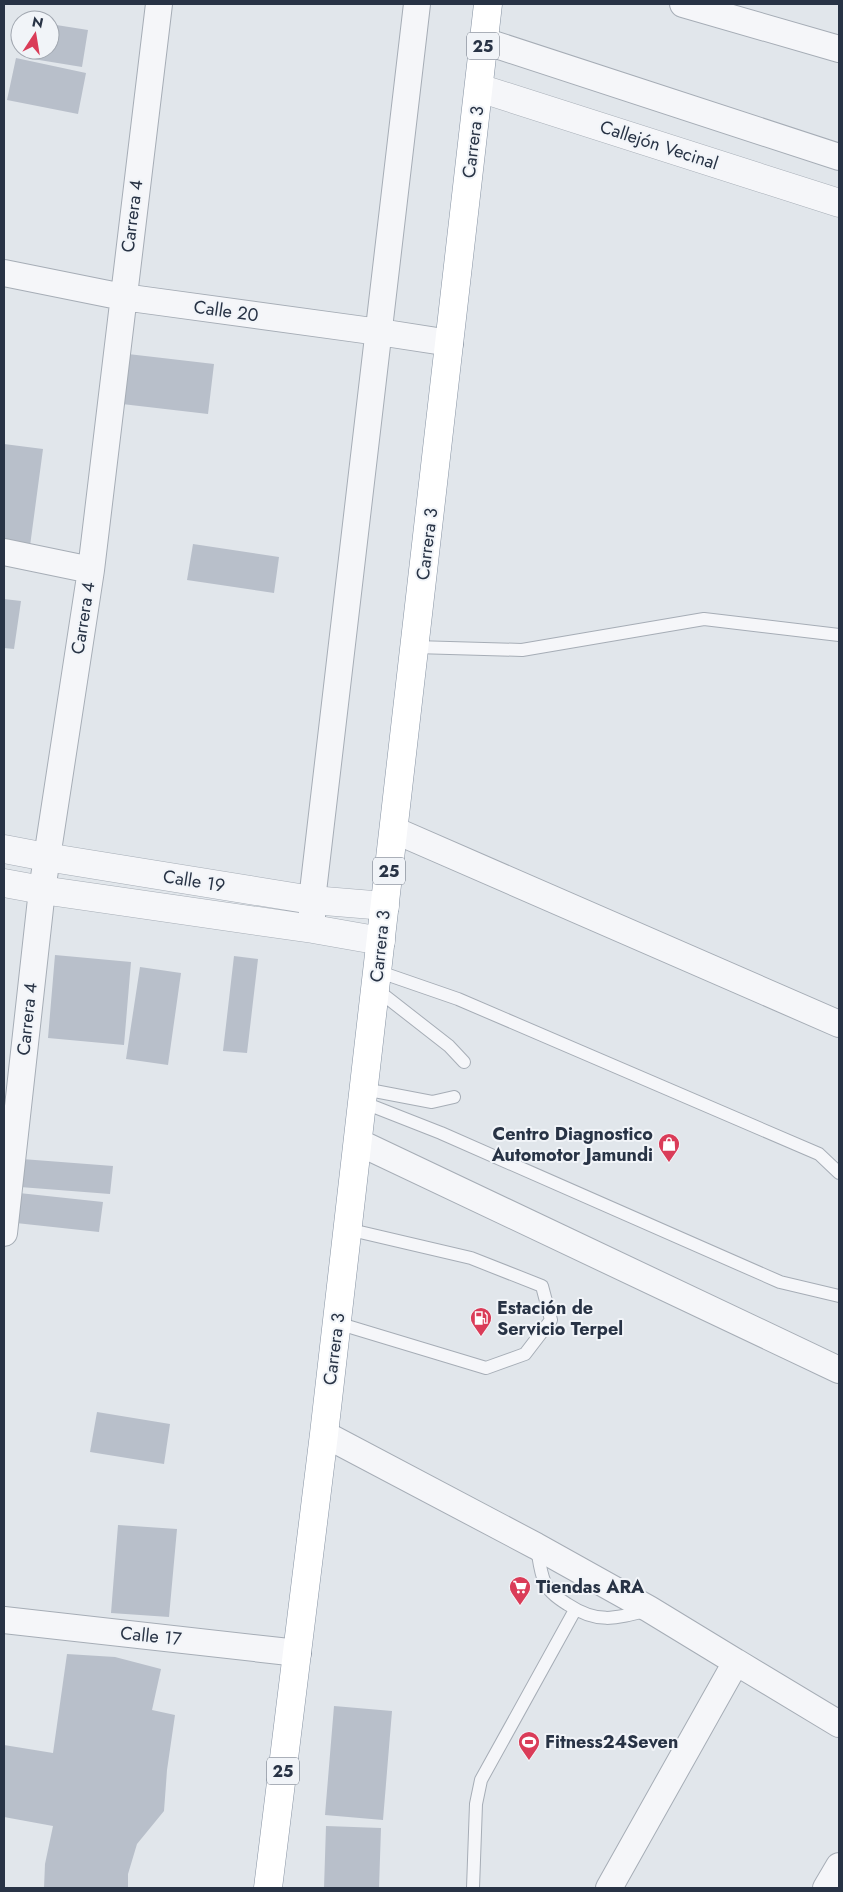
<svg xmlns="http://www.w3.org/2000/svg" width="843" height="1892" viewBox="0 0 843 1892" font-family="Jost,sans-serif">
  <rect width="100%" height="100%" fill="#e1e6eb"/>
  <!-- building -->
  <path fill="#b8bfca" d="M50 24 88 30 82 67 33 59 34 50H50Z
    M16 58 86 73 78 114 7 100Z
    M128 354 214 364 208 414 122 404Z
    M4 444 43 449 30 546 4 542Z
    M193 544 279 557 274 593 187 580Z
    M4 599 21 601 14 649 4 648Z
    M55 955 131 962 124 1045 48 1038Z
    M234 956 258 959 247 1053 223 1051Z
    M140 967 181 973 168 1065 126 1059Z
    M22 1159 113 1166 110 1194 20 1187Z
    M19 1193 103 1202 99 1232 16 1223Z
    M97 1412 170 1424 164 1464 90 1452Z
    M118 1525 177 1529 169 1617 111 1613Z
    M67 1654 115 1657 161 1669 152 1710 175 1715 167 1770 164 1811 137 1844 128 1874V1888H44L45 1864 53 1826 4 1817V1745L53 1753Z
    M334 1706 392 1711 383 1820 325 1815Z
    M326 1826 381 1828 379 1888H324Z"/>
  <g fill="none" stroke-linecap="round" stroke-linejoin="round">
    <!-- service casing -->
    <g stroke="#a6adb6" stroke-width="14">
      <path id="service" d="M415 647 522 650 704 619 839 635
        M377 971 458 999 819 1154 839 1173
        M376 989 449 1046 464 1062
        M364 1089 432 1102 454 1097
        M362 1102 441 1133 780 1282 839 1296
        M337 1323 486 1368 525 1354 551 1320 542 1286 471 1258 347 1229
        M537 1548C539 1559 540 1572 545 1583 548 1591 559 1599 567 1604 597 1624 615 1619 648 1610
        M473 1888 476 1804 481 1780 575 1610"/>
    </g>
    <!-- minor casing -->
    <g stroke="#a6adb6" stroke-width="28">
      <path id="minor" d="M683 4 839 49
        M484 41 839 157
        M4 273 123 297 379 332 450 343
        M4 552 91 570
        M394 830 839 1024
        M312 922V900L417 4
        M358 1142 839 1370
        M4 1233 42 890 91 570 159 4
        M324 1434 536 1546 649 1609 736 1662 609 1888
        M4 1620 298 1653
        M736 1662 839 1724
        M826 1888 839 1866"/>
    </g>
    <!-- tertiary casing -->
    <g stroke="#a6adb6" stroke-width="29">
      <path id="tertiary" d="M479 88 839 203
        M4 849 46 857 312 900 385 906
        M4 883 42 890 313 929 381 941"/>
    </g>
    <!-- trunk casing -->
    <g stroke="#8793a3" stroke-width="29">
      <path id="trunk" d="M268 1888 324 1434 488 4"/>
    </g>
    <!-- service -->
    <use href="#service" stroke="#f5f6f9" stroke-width="12"/>
    <!-- minor -->
    <use href="#minor" stroke="#f5f6f9" stroke-width="26"/>
    <!-- tertiary -->
    <use href="#tertiary" stroke="#f5f6f9" stroke-width="28"/>
    <!-- trunk -->
    <use href="#trunk" stroke="#fff" stroke-width="28"/>
  </g>
  <!-- icons -->
  <defs>
    <g id="shop-pin" transform="scale(1.125)"><path d="M0 17L-7.5 6A9.5 9.5 0 1 1 7.5 6Z" fill="#da3c58" stroke="#f1f4f8"/><path d="M-5-2.5h2.3a2.7 3.5 0 0 1 5.4 0H5L5.5 6h-11ZM-1.5-2.5h3a1.5 2.3 0 0 0-3 0Z" fill="#fff"/></g>
    <g id="fuel-pin" transform="scale(1.125)"><path d="M0 17L-7.5 6A9.5 9.5 0 1 1 7.5 6Z" fill="#da3c58" stroke="#f1f4f8"/><path d="M-5.5-6h7V0h2V4h1.3V-2.5L3-4.5l.8-.8L6-3V5H2.5V1h-1V6h-7ZM-4.2-4.7v3.2H.2V-4.7Z" fill="#fff"/></g>
    <g id="supermarket-pin" transform="scale(1.125)"><path d="M0 17L-7.5 6A9.5 9.5 0 1 1 7.5 6Z" fill="#da3c58" stroke="#f1f4f8"/><path d="M-6-5.5h2.5l.6 2H6L4.5 2H-2.5L-4.4-4H-6ZM-1.5 3.2a1.3 1.3 0 1 0 .1 0ZM3 3.2a1.3 1.3 0 1 0 .1 0Z" fill="#fff"/></g>
    <g id="stadium-pin" transform="scale(1.125)"><path d="M0 17L-7.5 6A9.5 9.5 0 1 1 7.5 6Z" fill="#da3c58" stroke="#f1f4f8"/><path d="M0-5a6.5 5 0 1 0 0 10a6.5 5 0 1 0 0-10ZM-3.5-1.8h7v3.6h-7Z" fill="#fff"/></g>
  </defs>
  <g fill-rule="evenodd">
    <use href="#shop-pin" x="669" y="1144"/>
    <use href="#fuel-pin" x="481" y="1318"/>
    <use href="#supermarket-pin" x="520" y="1587"/>
    <use href="#stadium-pin" x="529" y="1742"/>
  </g>
  <g text-anchor="middle" dominant-baseline="central" stroke-width="4" stroke-linejoin="round" paint-order="stroke">
    <!-- shield labels -->
    <g fill="#f1f4f8" stroke="#646d7b" stroke-width="1">
      <rect x="467" y="32.5" width="32" height="27" rx="4"/>
      <rect x="373" y="857.5" width="32" height="27" rx="4"/>
      <rect x="267" y="1757.5" width="32" height="27" rx="4"/>
    </g>
    <g font-size="16" font-weight="bold" fill="#283345">
      <text x="483" y="46">25</text>
      <text x="389" y="871">25</text>
      <text x="283" y="1771">25</text>
    </g>
    <!-- street labels -->
    <g font-size="18" fill="#283345" stroke="#f1f4f8">
      <text transform="translate(473 142) rotate(-83)">Carrera 3</text>
      <text transform="translate(659 145) rotate(18)">Callejón Vecinal</text>
      <text transform="translate(132 216) rotate(-83)">Carrera 4</text>
      <text transform="translate(226 311) rotate(8)">Calle 20</text>
      <text transform="translate(427 544) rotate(-83)">Carrera 3</text>
      <text transform="translate(83 618) rotate(-81)">Carrera 4</text>
      <text transform="translate(194 881) rotate(9)">Calle 19</text>
      <text transform="translate(380 946) rotate(-84)">Carrera 3</text>
      <text transform="translate(27 1019) rotate(-84)">Carrera 4</text>
      <text transform="translate(334 1349) rotate(-83)">Carrera 3</text>
      <text transform="translate(151 1636) rotate(6)">Calle 17</text>
    </g>
    <!-- poi labels -->
    <g font-size="18" font-weight="bold" fill="#283345" stroke="#f1f4f8" text-anchor="start">
      <text x="653" y="1134" text-anchor="end">Centro Diagnostico<tspan x="653" dy="21">Automotor Jamundi</tspan></text>
      <text x="497" y="1308">Estación de<tspan x="497" dy="21">Servicio Terpel</tspan></text>
      <text x="536" y="1587">Tiendas ARA</text>
      <text x="545" y="1742">Fitness24Seven</text>
    </g>
  </g>
  <!-- border -->
  <rect width="843" height="1892" fill="none" stroke="#283345" stroke-width="10"/>
  <!-- north arrow -->
  <g transform="translate(35 35) rotate(12)"><circle r="24" fill="#f1f4f8" stroke="#a1a7b0"/>
  <path d="M0-4L9 19L0 12L-9 19Z" fill="#da3c58"/>
  <text y="-8" font-size="14" font-weight="bold" text-anchor="middle" fill="#283345">N</text>
  </g>
</svg>
